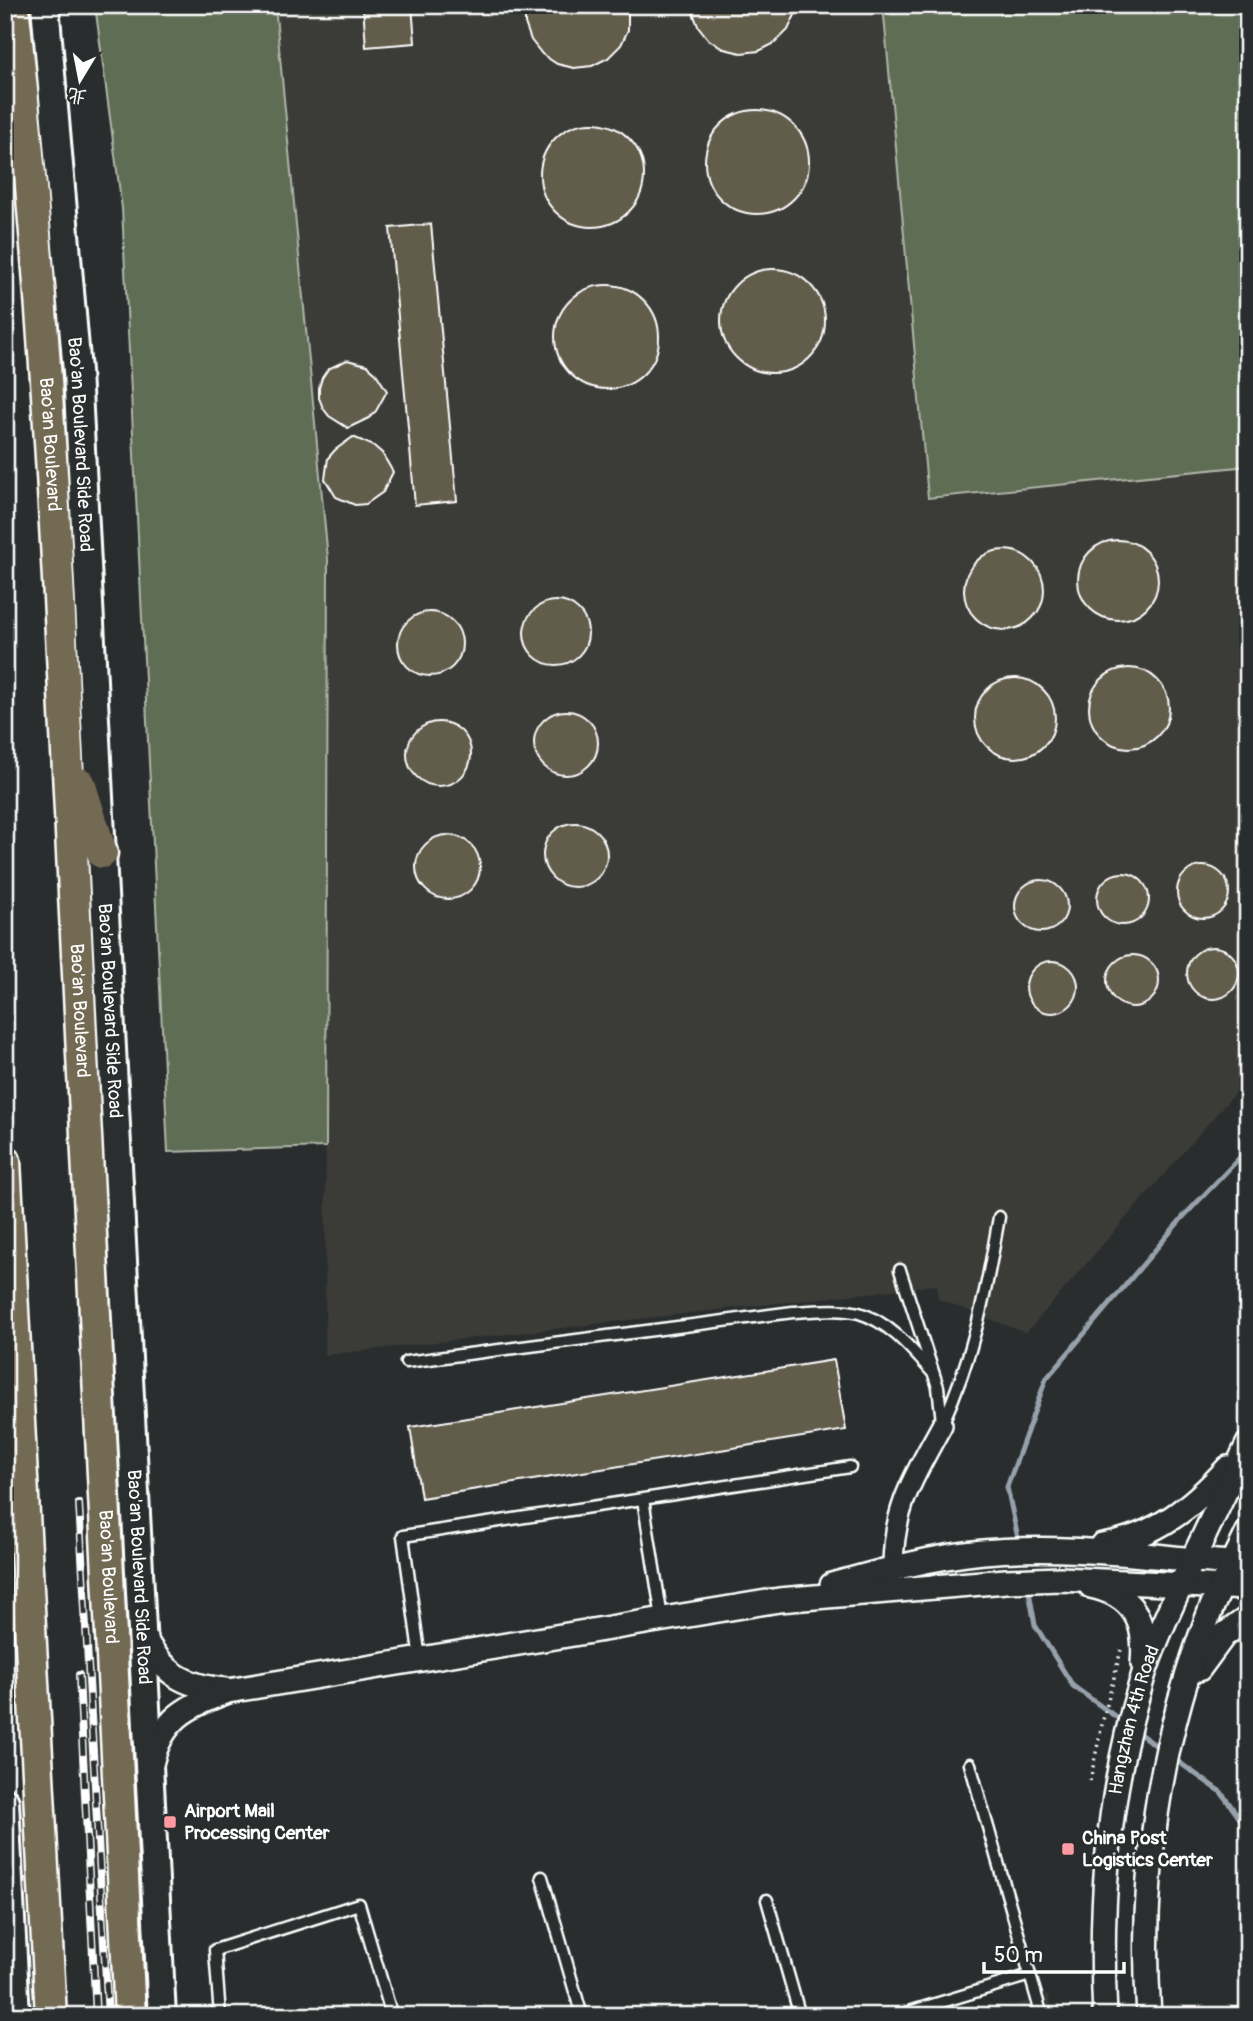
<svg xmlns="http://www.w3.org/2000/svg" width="1253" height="2021" viewBox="0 0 1253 2021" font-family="Pangolin,'LXGW WenKai TC',sans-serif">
  <rect width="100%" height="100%" fill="#2a2d2e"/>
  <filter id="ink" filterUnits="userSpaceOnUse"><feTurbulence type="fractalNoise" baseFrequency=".0143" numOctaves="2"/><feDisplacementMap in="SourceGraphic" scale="14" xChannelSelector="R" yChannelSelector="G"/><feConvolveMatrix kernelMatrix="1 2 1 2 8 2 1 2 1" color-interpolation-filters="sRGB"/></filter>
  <g filter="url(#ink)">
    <!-- built -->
    <path fill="#3b3b37" d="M275 5H883L928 498 1248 466V1078L1026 1333 938 1299 937 1285 325 1355 328 559Z
      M1048 1995 1054 2016H979Z"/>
    <!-- green -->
    <path fill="#606d55" stroke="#b0b6aa" stroke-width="2" d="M95 5H275L328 559 326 1147 168 1152 122 208Z
      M883 5H1248V466L928 498Z"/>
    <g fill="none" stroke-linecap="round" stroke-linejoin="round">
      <!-- stream -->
      <path stroke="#96a1ab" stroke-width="5" d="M1019 1543 1007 1487 1046 1379 1183 1217 1248 1149
        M1028 1586 1035 1625 1073 1686 1123 1722
        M1133 1729 1162 1750
        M1173 1758 1221 1792 1248 1830"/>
    </g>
    <!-- building -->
    <path fill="#625b4b" stroke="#fff" stroke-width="2" d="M363 5H412L415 43 366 47Z
      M525 5H628V30L621 45 608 58 592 66 574 68 557 64 542 54 531 40 525 23Z
      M690 5H796L795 15 788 30 775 43 759 51 741 53 724 49 709 40 698 26Z
      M705 162a52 52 0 1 1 104 0a52 52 0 1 1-104 0Z
      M540 175a52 52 0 1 1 104 0a52 52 0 1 1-104 0Z
      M431 224 457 501 415 505 390 228Z
      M721 321a52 52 0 1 1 104 0a52 52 0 1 1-104 0Z
      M555 337a52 52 0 1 1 104 0a52 52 0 1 1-104 0Z
      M347 360 367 365 375 372 387 391 376 411 369 418 348 428 329 416 323 408 319 398V388L322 378 328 369Z
      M353 437 374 446 382 453 393 472 383 492 366 504 355 505 336 497 325 479 328 458 335 450Z
      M1078 580a40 40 0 1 1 80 0a40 40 0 1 1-80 0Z
      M964 590a40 40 0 1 1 80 0a40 40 0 1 1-80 0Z
      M524 633a32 32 0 1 1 64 0a32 32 0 1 1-64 0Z
      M398 644a32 32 0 1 1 64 0a32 32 0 1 1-64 0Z
      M1089 708a40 40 0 1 1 80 0a40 40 0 1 1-80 0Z
      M975 718a40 40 0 1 1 80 0a40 40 0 1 1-80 0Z
      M534 743a32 32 0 1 1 64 0a32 32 0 1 1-64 0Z
      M407 754a32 32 0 1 1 64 0a32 32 0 1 1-64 0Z
      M543 855a32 32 0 1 1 64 0a32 32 0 1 1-64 0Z
      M416 867a32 32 0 1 1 64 0a32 32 0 1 1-64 0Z
      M1177 892a26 26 0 1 1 52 0a26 26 0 1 1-52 0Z
      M1097 899a26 26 0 1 1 52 0a26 26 0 1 1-52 0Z
      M1015 906a26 26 0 1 1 52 0a26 26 0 1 1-52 0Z
      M1187 973a26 26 0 1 1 52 0a26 26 0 1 1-52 0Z
      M1107 981a26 26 0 1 1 52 0a26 26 0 1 1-52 0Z
      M1026 987a26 26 0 1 1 52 0a26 26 0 1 1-52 0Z
      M834 1360 846 1430 421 1498 410 1427Z"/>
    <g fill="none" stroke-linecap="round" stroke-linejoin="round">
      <!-- service casing -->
      <g stroke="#fff" stroke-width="15">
        <path id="service" d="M900 1270 938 1387 942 1421
          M406 1362 793 1312C815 1311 838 1308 859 1313 890 1322 913 1351 934 1374
          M942 1425C974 1354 986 1293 999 1217
          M643 1499 662 1618
          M420 1659 403 1536 850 1467
          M970 1764 1030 1975
          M542 1877 582 2016
          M767 1900 800 2016
          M220 2016 215 1950 359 1904 392 2016
          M896 2016 1030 1975 1042 2016"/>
      </g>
      <!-- minor casing -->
      <g stroke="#fff" stroke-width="24">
        <path id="minor" d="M893 1568C893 1507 914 1477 942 1425"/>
      </g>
      <!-- tertiary casing -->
      <g stroke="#fff" stroke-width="28">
        <g id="tertiary">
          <path d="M1102 1545C1155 1537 1193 1506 1228 1468"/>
          <path d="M832 1585C882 1571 931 1557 983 1552 1071 1544 1158 1558 1245 1564"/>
          <path d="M1091 1586C1134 1595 1147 1622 1143 1663"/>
          <path d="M143 1636C163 1673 183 1686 225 1690"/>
          <path d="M1199 1669 1224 1635 1248 1618"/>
          <path d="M151 1764C162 1718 187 1706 228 1691L779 1600 1006 1581 1060 1579 1248 1588"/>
          <path id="s1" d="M1105 2016C1099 1903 1108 1789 1142 1680 1151 1649 1166 1618 1180 1587 1202 1539 1225 1492 1248 1444"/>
          <path d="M1149 2016C1139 1880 1159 1741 1209 1614 1220 1586 1235 1560 1248 1532"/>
        </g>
      </g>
      <!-- secondary casing -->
      <g stroke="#fff" stroke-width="32">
        <g id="secondary">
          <path id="s2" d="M45 5 77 371 162 2016"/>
          <path d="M5 1802 16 2016"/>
        </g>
      </g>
      <!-- primary casing -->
      <g stroke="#fff" stroke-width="35">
        <g id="primary">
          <path id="s3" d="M13 5C47 308 60 610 75 914 93 1281 113 1648 130 2016"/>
          <path d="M80 783 102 853"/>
          <path d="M5 1161 51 2016"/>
        </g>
      </g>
      <!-- path -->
      <path stroke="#fff" stroke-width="3.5" stroke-dasharray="2 5" stroke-linecap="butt" d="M1090 1781 1103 1720 1121 1650"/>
      <!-- service -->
      <use href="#service" stroke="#2a2d2e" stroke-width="10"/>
      <!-- minor -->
      <use href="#minor" stroke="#2a2d2e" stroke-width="19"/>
      <!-- tertiary -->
      <use href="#tertiary" stroke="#2a2d2e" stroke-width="23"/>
      <!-- secondary -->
      <use href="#secondary" stroke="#2a2d2e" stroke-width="26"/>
      <!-- primary -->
      <use href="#primary" stroke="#736b52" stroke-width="30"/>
      <!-- rail casing -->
      <g stroke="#fff" stroke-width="8">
        <path id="rail" d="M79 1503 108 2016
          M79 1675 96 2016"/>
      </g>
      <!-- rail -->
      <use href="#rail" stroke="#2a2d2e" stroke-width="5" stroke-dasharray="16" stroke-linecap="butt"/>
    </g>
  </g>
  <!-- markers -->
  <g fill="#ff9aa2" stroke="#2a2d2e" stroke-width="2.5">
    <rect x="163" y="1815" width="14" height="14" rx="3.5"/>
    <rect x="1061" y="1842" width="14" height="14" rx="3.5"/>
  </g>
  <g text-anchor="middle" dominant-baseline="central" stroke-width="6" stroke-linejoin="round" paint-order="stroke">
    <!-- street labels -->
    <g font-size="19" fill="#fff" stroke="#2a2d2e">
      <text stroke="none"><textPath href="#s3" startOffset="441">Bao'an Boulevard</textPath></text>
      <text stroke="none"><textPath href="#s2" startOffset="441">Bao'an Boulevard Side Road</textPath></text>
      <text stroke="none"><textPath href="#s3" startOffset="1008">Bao'an Boulevard</textPath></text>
      <text stroke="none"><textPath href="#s2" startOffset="1008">Bao'an Boulevard Side Road</textPath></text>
      <text stroke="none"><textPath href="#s3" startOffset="1575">Bao'an Boulevard</textPath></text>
      <text stroke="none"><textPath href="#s2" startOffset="1575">Bao'an Boulevard Side Road</textPath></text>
      <text stroke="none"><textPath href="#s1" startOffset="299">Hangzhan 4th Road</textPath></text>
    </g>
    <!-- poi labels -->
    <g font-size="19" font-weight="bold" fill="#fff" stroke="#2a2d2e" text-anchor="start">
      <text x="184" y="1811">Airport Mail<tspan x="184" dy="22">Processing Center</tspan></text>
      <text x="1082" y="1838">China Post<tspan x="1082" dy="22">Logistics Center</tspan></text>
    </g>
  </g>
  <!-- margin -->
  <rect width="1253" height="2021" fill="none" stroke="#2a2d2e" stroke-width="28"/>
  <rect x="14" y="14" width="1225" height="1993" fill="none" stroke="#fff" stroke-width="2.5" filter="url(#ink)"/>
  <!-- north arrow -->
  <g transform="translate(80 80) rotate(190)" stroke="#2a2d2e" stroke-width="5" paint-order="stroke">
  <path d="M0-5L12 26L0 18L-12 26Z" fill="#ffffff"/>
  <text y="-10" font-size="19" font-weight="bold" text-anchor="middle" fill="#ffffff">北</text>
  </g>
  <!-- scale -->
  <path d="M984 1962v10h140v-10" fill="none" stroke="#ffffff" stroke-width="3.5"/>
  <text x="994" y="1962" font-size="21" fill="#ffffff" stroke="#2a2d2e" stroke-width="5" paint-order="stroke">50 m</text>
</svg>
